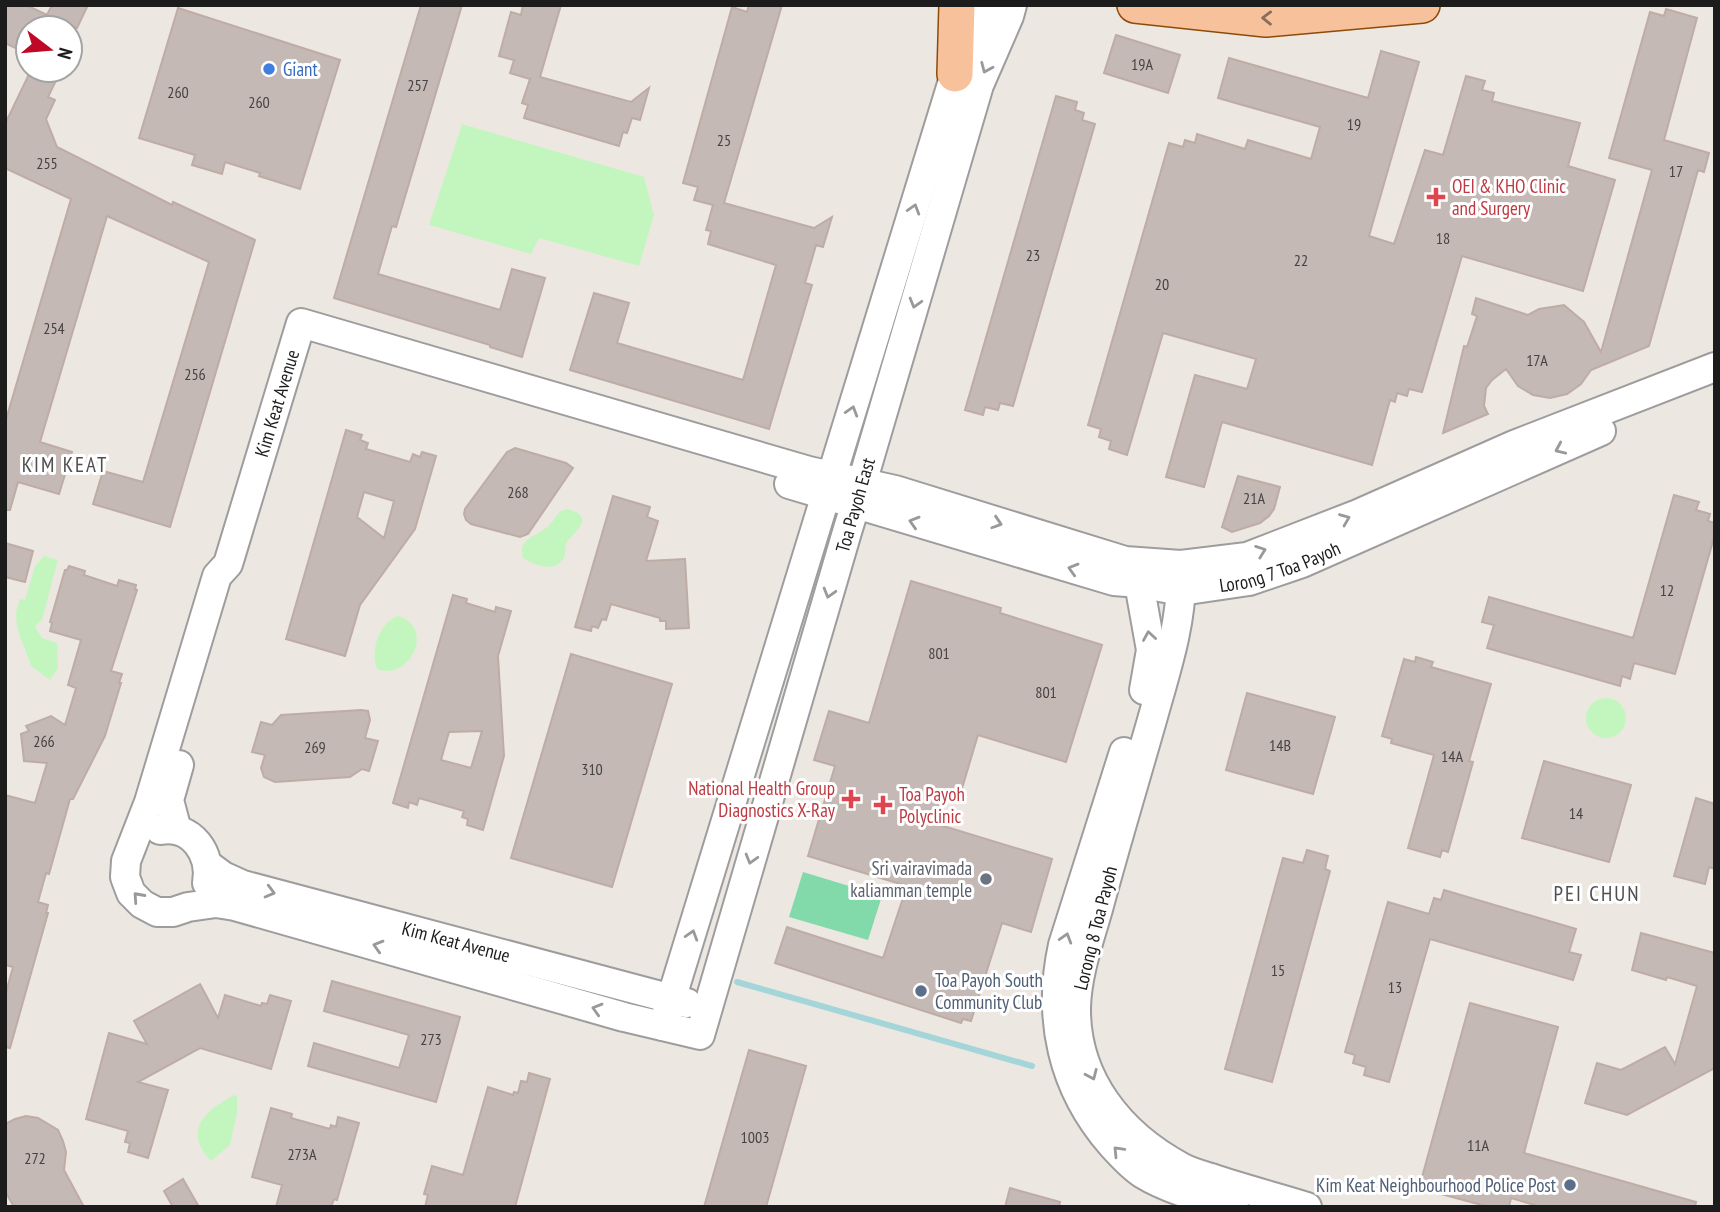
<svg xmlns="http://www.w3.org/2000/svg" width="1720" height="1212" viewBox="0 0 1720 1212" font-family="'PT Sans Narrow',sans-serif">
  <rect width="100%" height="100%" fill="#ede7e2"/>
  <!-- park -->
  <path fill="#c3f6bf" d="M462 124 644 177 654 215 639 266 539 238 531 254 429 225Z
    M568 509C596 517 575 531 567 542 564 547 567 553 563 559 555 573 533 565 523 558 517 537 537 537 548 526 557 519 555 511 568 509Z
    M44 556 58 560 42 620 35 626 42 638 57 643 58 668 50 680 31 666 17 628 16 612 20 599 25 600 35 566Z
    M398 616C436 627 410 682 377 669 370 650 379 623 398 616Z
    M1586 718a20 20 0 1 1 40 0a20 20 0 1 1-40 0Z
    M234 1095 237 1096V1113L230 1145 211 1161C182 1130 205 1111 234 1095Z"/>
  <!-- pitch -->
  <path fill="#82d9aa" d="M803 872 882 896 868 940 789 917Z"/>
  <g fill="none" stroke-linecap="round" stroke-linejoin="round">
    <!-- stream -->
    <path stroke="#a3d5d9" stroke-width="6" d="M737 982 1032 1066"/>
  </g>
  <!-- building -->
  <path fill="#c4b9b5" stroke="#beaca5" stroke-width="2" fill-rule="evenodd" d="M5 5H26L47 15 52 5H88L77 28H28V54L5 43Z
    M421 5H462L396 227 392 226 378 274 500 310 512 269 545 278 522 357 490 347V345L334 298Z
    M523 5H561L540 77 631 102 649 88 640 120 632 118 627 133 623 132 619 146 524 118 528 105 522 103 530 79 510 73 514 60 499 56 511 12 521 15Z
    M749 5H782L724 203 814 228 832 217 823 247 816 245 805 283 812 285 769 429 570 370 594 293 629 303 617 343 743 380 776 265 708 244 711 231 706 230 713 205 694 200 698 187 683 183 732 7 747 12Z
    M178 8 340 60 300 189 259 176 260 173 225 162 222 174 192 165 195 155 139 138Z
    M1666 9 1697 18 1664 140 1709 153 1704 172 1698 170 1649 346 1591 370 1581 384 1567 394 1550 398 1533 395 1518 386 1506 369 1492 380 1486 388 1484 406 1488 414 1443 433 1464 346 1467 347 1477 316 1472 314 1476 298 1528 315 1539 309 1564 305 1584 322 1601 352 1652 170 1609 158 1650 12 1664 16Z
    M1116 35 1180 55 1168 93 1104 73Z
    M1381 51 1419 62 1369 236 1394 244 1425 150 1443 155 1466 76 1485 81 1482 90 1494 93 1492 101 1580 123 1568 166 1615 180 1583 291 1462 256 1422 392 1409 389 1407 396 1397 393 1395 402 1390 400 1372 465 1222 422 1204 487 1166 477 1195 375 1247 389 1256 359 1163 333 1127 455 1109 449 1111 441 1099 437 1101 429 1088 425 1169 143 1183 147 1185 140 1195 143 1197 134 1245 149 1248 140 1311 159 1320 127 1218 98 1229 58 1368 98Z
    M31 70H61L48 97 55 100 46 119 57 147 172 205 173 202 255 240 170 527 93 504 103 471 143 482 209 262 107 216 40 442 72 452 59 494 18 482 10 510H5V423L71 199 5 168V124Z
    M1056 96 1077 102 1075 110 1084 113 1082 120 1095 124 1013 406 1000 403 998 410 985 407 983 415 965 410Z
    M346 430 362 435 360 440 368 443 366 449 410 462 413 454 420 457 422 452 436 456 415 529 360 605 345 656 286 639ZM364 492 394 501 384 538 357 517Z
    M515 448 566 463 573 468 528 534 520 537 471 524 466 520 464 514 465 509 507 452Z
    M1238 476 1280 487 1274 509 1269 516 1260 523 1232 532 1222 527Z
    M1674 495 1699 502 1696 510 1710 514 1708 521 1715 523V534L1675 674 1634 663 1630 679 1622 676 1620 686 1487 648 1494 625 1482 622 1489 597 1633 638Z
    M613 496 650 507 647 517 658 521 646 561 685 559 689 628 666 629V621H660V618L611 604 606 620 602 619 598 628 592 626 591 631 575 627Z
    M5 543 33 551 25 582 5 577Z
    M69 566 85 571 84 575 117 586 119 580 136 585 135 590H137L111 671 122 674 119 683H121L105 736 73 799H70L49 874 46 873 38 902 48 905 46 913H48L10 1048 5 1047V996L13 967 5 965V795L35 803 47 763 24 761 21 734 29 731 26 726 51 716 65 725 76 688 68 685 81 640 50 631 52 623 50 622 65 570H67Z
    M911 581 1001 608 1000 613 1102 645 1066 762 978 735 960 795 917 818 1052 859 1031 932 1002 923 971 1021 963 1019 961 1023 775 963 787 927 883 958 907 886 808 856 835 766 814 760 829 711 869 723Z
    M453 595 467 599 466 603 495 612 496 607 511 611 498 656 504 756 483 830 467 825 468 819 462 817 464 811 419 798 417 805 409 802 408 808 393 803ZM482 731 471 768 441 760 449 732Z
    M571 654 672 684 612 887 511 858Z
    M1416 657 1433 662 1431 667 1491 684 1469 761 1473 762 1448 852 1442 850 1440 857 1408 848 1434 755 1391 743 1392 739 1382 736 1404 659 1415 662Z
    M1247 693 1335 717 1313 794 1226 770Z
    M361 710 368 711 370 720 365 738 378 741 369 771 362 769 350 777 275 782 264 777 261 768 265 755 252 752 261 722 272 725 281 715Z
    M1544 761 1631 785 1609 862 1522 838Z
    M1696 798 1715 804V869L1709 867 1705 884 1674 876Z
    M1307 850 1328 856 1325 869 1330 871 1272 1082 1225 1069 1283 858 1303 863Z
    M1444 890 1576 929 1569 952 1581 955 1573 980 1430 939 1389 1082 1364 1075 1366 1067 1353 1063 1355 1055 1345 1052 1388 902 1429 914 1434 898 1441 900Z
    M1641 933 1715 953V1068L1627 1115 1585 1103 1597 1063 1621 1070 1665 1047 1675 1064 1697 986 1667 977 1666 980 1632 970Z
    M332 981 460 1017 436 1102 308 1066 314 1043 399 1068 409 1035 324 1011Z
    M200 984 218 1018 225 995 261 1006 262 1003 267 1004 270 995 291 1001 271 1069 200 1048 138 1082 168 1090 148 1158 128 1152 130 1143 125 1142 128 1131 86 1119 109 1033 147 1044 134 1021Z
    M1470 1003 1558 1027 1524 1153 1696 1202 1695 1207H1541L1511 1198 1509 1207H1489L1419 1188Z
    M749 1050 806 1066 766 1207H704Z
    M529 1073 550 1079 515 1207H425L428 1195 424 1194 432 1166 463 1175 488 1087 513 1095 514 1092 518 1093 521 1081 527 1082Z
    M271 1108 292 1114 291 1118 330 1129 331 1125 336 1127 338 1117 359 1123 337 1200 334 1199 331 1207H276L282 1185 252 1177Z
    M26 1116 38 1118 58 1130 63 1141 66 1152 64 1170 84 1207H14L5 1191V1124L15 1119Z
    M183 1179 199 1207H173L164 1191Z
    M1010 1188 1060 1202 1059 1207H1005Z"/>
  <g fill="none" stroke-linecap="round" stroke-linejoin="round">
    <!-- minor casing -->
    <g stroke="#9d9d9d" stroke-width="32">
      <g id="minor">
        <path id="s1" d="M1012 5 1009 16 979 85 862 483 847 532 700 1035 624 1017 235 906 216 903 188 907 173 912H157L142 904 131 893 125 877 126 861 149 802 217 576 228 564 301 323 809 471 895 490 1125 561 1181 565 1247 557 1358 514 1514 445 1715 367"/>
        <path id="s2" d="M789 484 1114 581 1139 583 1181 591 1249 581 1302 563 1601 431"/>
        <path d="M1181 575C1182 624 1165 673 1152 720 1134 783 1115 846 1098 909 1089 941 1077 973 1076 1007 1075 1079 1120 1134 1181 1167 1190 1172 1201 1175 1211 1178 1243 1189 1275 1197 1307 1207"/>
        <path d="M1139 583 1151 650 1144 690"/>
        <path d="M1124 752 1063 945C1047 1018 1062 1088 1112 1145 1121 1155 1132 1167 1143 1174 1171 1191 1203 1198 1234 1207"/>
        <path d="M160 830C192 824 212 854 207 883"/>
        <path d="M177 830 169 800 179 765"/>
        <path id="s3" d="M208 865 223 876 243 885 687 1003"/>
        <path d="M663 1026 955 74 989 5"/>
      </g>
    </g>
    <!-- major casing -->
    <g stroke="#8d4b06" stroke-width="38">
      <path id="major" d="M1135 5 1266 19 1422 5
        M955 74 957 5"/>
    </g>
    <!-- minor -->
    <use href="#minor" stroke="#fff" stroke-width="28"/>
    <!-- major -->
    <use href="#major" stroke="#f7c19c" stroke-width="35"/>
  </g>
  <!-- one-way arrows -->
  <defs><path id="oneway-chevron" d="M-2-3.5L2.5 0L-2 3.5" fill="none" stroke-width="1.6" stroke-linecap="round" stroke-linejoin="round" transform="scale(1.75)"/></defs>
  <use stroke="#8a6e5c" href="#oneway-chevron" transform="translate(1267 18) rotate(-179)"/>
  <g stroke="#999">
    <use href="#oneway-chevron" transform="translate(986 68) rotate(113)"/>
    <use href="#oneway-chevron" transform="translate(914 209) rotate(-73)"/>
    <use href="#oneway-chevron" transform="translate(915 303) rotate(106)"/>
    <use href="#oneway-chevron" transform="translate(852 411) rotate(-73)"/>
    <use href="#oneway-chevron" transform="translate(1560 449) rotate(156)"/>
    <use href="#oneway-chevron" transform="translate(1345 519) rotate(-22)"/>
    <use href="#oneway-chevron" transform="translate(914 522) rotate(-163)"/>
    <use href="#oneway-chevron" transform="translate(997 523) rotate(18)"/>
    <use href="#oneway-chevron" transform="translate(1261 551) rotate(-20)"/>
    <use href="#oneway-chevron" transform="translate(1073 569) rotate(-164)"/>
    <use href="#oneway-chevron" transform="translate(829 593) rotate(106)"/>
    <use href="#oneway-chevron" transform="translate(1149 636) rotate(-99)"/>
    <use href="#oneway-chevron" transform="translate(751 859) rotate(106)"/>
    <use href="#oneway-chevron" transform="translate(270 892) rotate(15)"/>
    <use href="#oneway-chevron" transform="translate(138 897) rotate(-132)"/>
    <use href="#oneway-chevron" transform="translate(692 935) rotate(-73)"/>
    <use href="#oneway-chevron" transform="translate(1066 938) rotate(-73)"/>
    <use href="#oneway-chevron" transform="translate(378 946) rotate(-164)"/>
    <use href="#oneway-chevron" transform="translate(597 1009) rotate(-164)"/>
    <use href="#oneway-chevron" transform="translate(1092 1075) rotate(66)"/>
    <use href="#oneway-chevron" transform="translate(1118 1151) rotate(-134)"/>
  </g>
  <!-- markers -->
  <circle fill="#3f7fe0" stroke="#fff" stroke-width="2.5" cx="269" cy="69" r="7"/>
  <g fill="#e0444e" stroke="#fff" stroke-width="2.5">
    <path d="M1432.5 186.5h7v7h7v7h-7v7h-7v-7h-7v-7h7z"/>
    <path d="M847.5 788.5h7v7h7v7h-7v7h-7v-7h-7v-7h7z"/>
    <path d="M879.5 794.5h7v7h7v7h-7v7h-7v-7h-7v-7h7z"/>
  </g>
  <circle fill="#6b7280" stroke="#fff" stroke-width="2.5" cx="986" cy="879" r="7"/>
  <g fill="#5c6f8a" stroke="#fff" stroke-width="2.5">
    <circle cx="921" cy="991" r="7"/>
    <circle cx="1570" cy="1185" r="7"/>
  </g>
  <g text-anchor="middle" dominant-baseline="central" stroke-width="6" stroke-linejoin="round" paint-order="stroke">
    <!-- number labels -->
    <g font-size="16" fill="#464342">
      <text x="1142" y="64">19A</text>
      <text x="418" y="85">257</text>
      <text x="178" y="92">260</text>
      <text x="259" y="102">260</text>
      <text x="1354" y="124">19</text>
      <text x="724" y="140">25</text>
      <text x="47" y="163">255</text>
      <text x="1676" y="171">17</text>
      <text x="1443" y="238">18</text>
      <text x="1033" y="255">23</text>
      <text x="1301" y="260">22</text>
      <text x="1162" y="284">20</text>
      <text x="54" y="328">254</text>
      <text x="1537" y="360">17A</text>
      <text x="195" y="374">256</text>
      <text x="518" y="492">268</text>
      <text x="1254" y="498">21A</text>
      <text x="1667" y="590">12</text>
      <text x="939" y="653">801</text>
      <text x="1046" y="692">801</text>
      <text x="44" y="741">266</text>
      <text x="1280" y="745">14B</text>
      <text x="315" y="747">269</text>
      <text x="1452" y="756">14A</text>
      <text x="592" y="769">310</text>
      <text x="1576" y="813">14</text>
      <text x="1278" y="970">15</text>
      <text x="1395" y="987">13</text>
      <text x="431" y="1039">273</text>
      <text x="755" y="1137">1003</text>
      <text x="1478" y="1145">11A</text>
      <text x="302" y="1154">273A</text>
      <text x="35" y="1158">272</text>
    </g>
    <!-- shop labels -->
    <g font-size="19" fill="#366cbe" stroke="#fff" text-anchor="start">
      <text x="283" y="69">Giant</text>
    </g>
    <!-- health labels -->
    <g font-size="19" fill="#be3a42" stroke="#fff" text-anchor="start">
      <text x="1452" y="186">OEI &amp; KHO Clinic<tspan x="1452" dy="22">and Surgery</tspan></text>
      <text x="835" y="788" text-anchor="end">National Health Group<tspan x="835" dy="22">Diagnostics X-Ray</tspan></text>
      <text x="899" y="794">Toa Payoh<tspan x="899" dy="22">Polyclinic</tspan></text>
    </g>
    <!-- street labels -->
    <g font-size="19" fill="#1c1c1c" stroke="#fff">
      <text stroke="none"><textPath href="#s1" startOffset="2188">Kim Keat Avenue</textPath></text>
      <text transform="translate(855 505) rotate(-74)">Toa Payoh East</text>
      <text stroke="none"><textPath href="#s2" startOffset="509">Lorong 7 Toa Payoh</textPath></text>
      <text transform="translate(1095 928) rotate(-76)">Lorong 8 Toa Payoh</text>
      <text stroke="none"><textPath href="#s3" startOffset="261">Kim Keat Avenue</textPath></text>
    </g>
    <!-- worship labels -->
    <g font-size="19" fill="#5b616d" stroke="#fff" text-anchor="end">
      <text x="972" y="868">Sri vairavimada<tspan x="972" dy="22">kaliamman temple</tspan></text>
    </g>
    <!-- service labels -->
    <g font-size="19" fill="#4e5e75" stroke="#fff" text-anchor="start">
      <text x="935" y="980">Toa Payoh South<tspan x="935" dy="22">Community Club</tspan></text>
      <text x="1556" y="1185" text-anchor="end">Kim Keat Neighbourhood Police Post</text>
    </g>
    <!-- neighbourhood labels -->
    <g font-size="21" letter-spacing="2" fill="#4f4f4f" stroke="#fff">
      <text x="65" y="464">KIM KEAT</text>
      <text x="1597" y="893">PEI CHUN</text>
    </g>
  </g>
  <!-- border -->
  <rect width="1720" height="1212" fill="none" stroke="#1c1c1c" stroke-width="14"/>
  <!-- north arrow -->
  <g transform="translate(49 49) rotate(106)"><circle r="33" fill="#ffffff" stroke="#a4a4a4" stroke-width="2"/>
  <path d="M0-5L12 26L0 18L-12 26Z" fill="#bf0825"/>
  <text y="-10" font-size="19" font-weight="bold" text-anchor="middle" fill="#1c1c1c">N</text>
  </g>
</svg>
